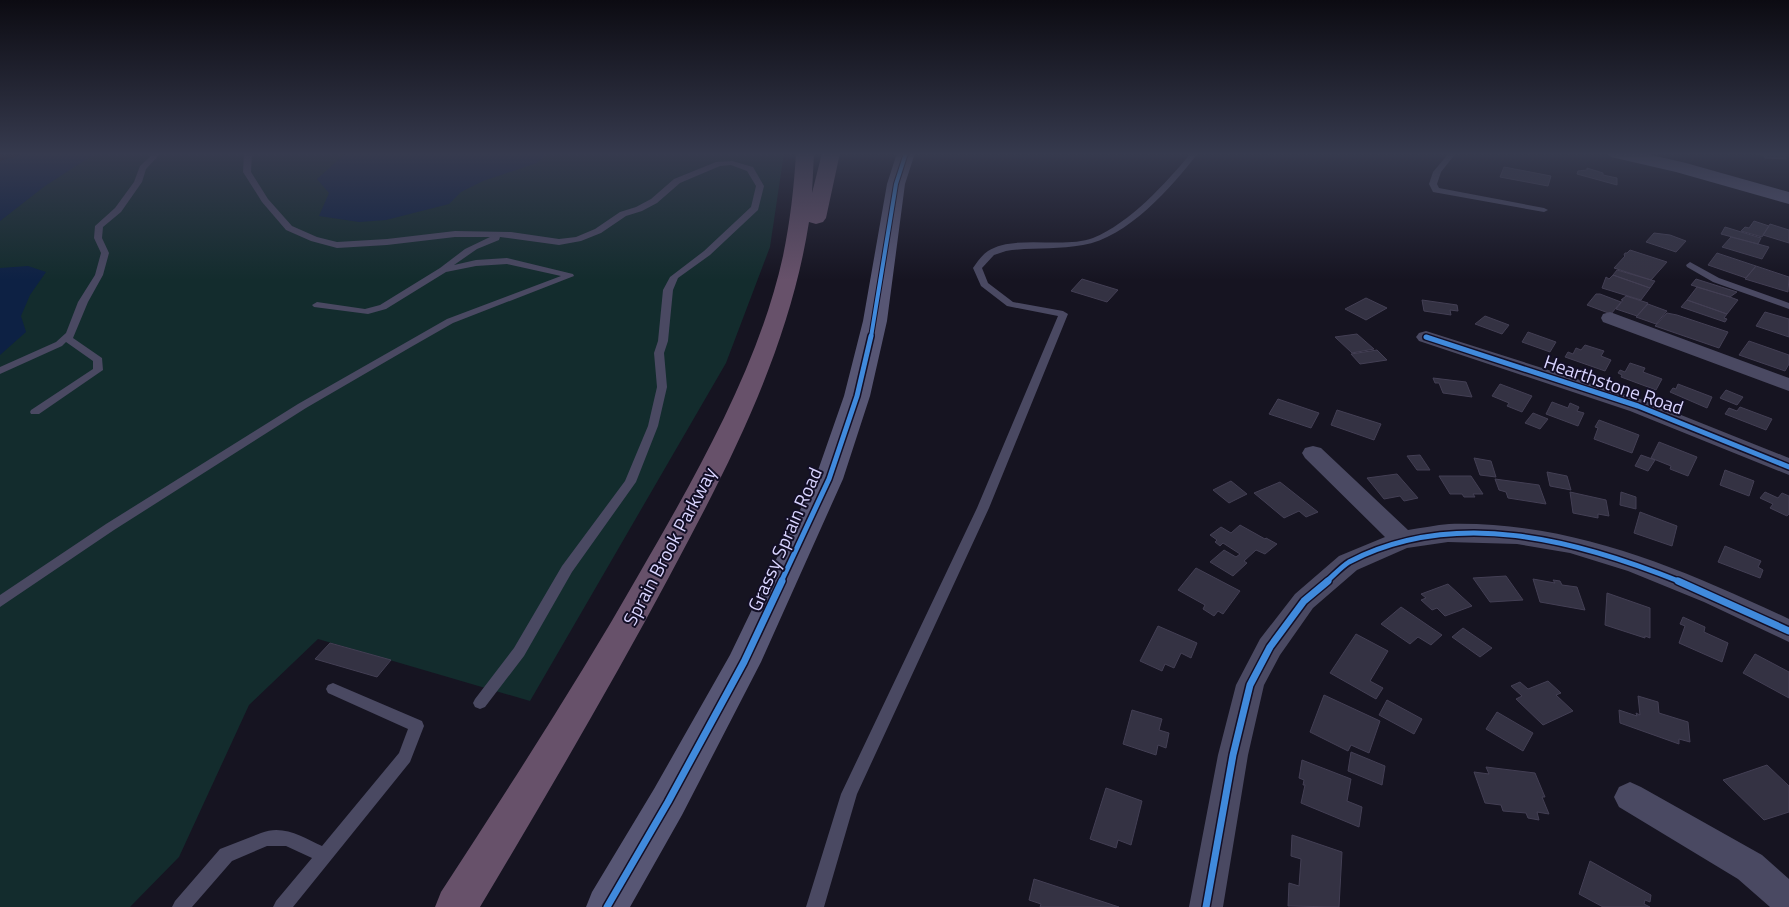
<svg xmlns="http://www.w3.org/2000/svg" width="1789" height="907" viewBox="0 0 1789 907" font-family="'Titillium Web',sans-serif">
  <rect width="100%" height="100%" fill="#161421"/>
  <!-- green -->
  <path fill="#132c2d" d="M89 153 546 155 547 153H784L770 247 726 363 530 701 318 639 249 705 179 857 130 907H0V211Z"/>
  <!-- water -->
  <path fill="#0d2144" d="M27 153H96L45 186 0 221V161Z
    M346 153H547L537 163 483 181 461 192 449 204 386 220 359 222 319 216 329 193 317 179Z
    M28 266 46 272 30 295 21 316 26 332 0 355V268Z"/>
  <!-- building -->
  <path fill="#343243" stroke="#433f54" d="M1751 153H1784L1786 159 1765 158 1764 155Z
    M1504 167 1551 176 1548 186 1500 177Z
    M1587 168 1603 173V175L1617 178V185L1577 174 1578 171 1587 170Z
    M1754 221 1769 226 1762 237 1741 231 1745 227 1749 228Z
    M1770 224 1789 230V243L1763 235Z
    M1725 227 1761 238 1758 244 1721 234Z
    M1654 233 1670 235 1686 241 1676 252 1646 242Z
    M1731 237 1758 244 1769 247 1762 259 1722 247Z
    M1630 250 1667 262 1651 280 1614 268 1625 256 1624 255 1625 253H1627Z
    M1717 253 1756 266 1746 278 1708 265Z
    M1756 266 1789 277 1788 292 1745 279Z
    M1617 270 1651 280 1655 281 1650 288 1613 275Z
    M1613 275 1650 288 1641 300 1602 288 1606 277 1609 279Z
    M1082 279 1118 290 1107 302 1071 291Z
    M1696 279 1737 292 1730 297 1691 285Z
    M1697 287 1730 297 1738 300 1727 314 1687 300Z
    M1596 294H1600L1621 302 1611 314 1587 305Z
    M1626 296 1648 303 1637 316 1616 309 1623 300H1621Z
    M1366 298 1387 308 1366 320 1345 309Z
    M1422 300 1457 305 1458 311 1450 310 1451 315 1424 311Z
    M1687 300 1727 314 1724 318 1727 319 1725 322 1681 307Z
    M1648 304 1667 311 1656 324 1636 317Z
    M1765 312 1789 319V337L1756 326Z
    M1667 313 1677 315 1728 332 1719 348 1655 326Z
    M1485 316 1509 325 1502 334 1475 324Z
    M1528 332 1556 342 1550 352 1522 342Z
    M1357 334 1374 349 1352 353 1335 337Z
    M1749 341 1789 355V364L1785 371 1739 355Z
    M1585 345 1604 351 1601 356 1611 360 1605 371 1565 357 1568 352 1573 354 1576 348 1581 350Z
    M1377 350 1387 360 1360 364 1351 354Z
    M1630 363 1645 368 1643 372 1662 379 1656 390 1621 377 1622 375 1618 373 1620 370 1625 372Z
    M1433 378 1466 382 1472 397 1443 393 1439 383H1435Z
    M1500 384 1532 396 1522 412 1507 406 1509 403 1492 396Z
    M1678 384 1712 397 1707 408 1670 392 1673 388 1676 389Z
    M1726 390 1743 397 1737 405 1720 398Z
    M1278 399 1319 413 1311 428 1269 414Z
    M1552 402 1568 408 1570 403 1579 407 1577 411 1584 413 1578 426 1546 414Z
    M1740 407 1772 419 1766 430 1725 414 1729 408 1737 411Z
    M1337 410 1381 424 1374 440 1331 425Z
    M1533 413 1548 419 1540 429 1525 423Z
    M1599 420 1639 435 1632 453 1594 439 1598 428 1595 427Z
    M1659 442 1697 457 1688 476 1670 469 1671 466 1651 458Z
    M1420 455 1430 470H1417L1407 456Z
    M1641 455 1655 460 1648 471 1635 466Z
    M1474 458 1491 461 1496 477 1480 475Z
    M1725 470 1754 481 1749 496 1720 485Z
    M1547 472 1567 476 1571 490 1550 486Z
    M1397 474 1418 498 1404 501 1400 496 1384 499 1367 478Z
    M1439 476H1471L1483 494H1473L1475 497H1464L1462 494H1450Z
    M1495 479 1539 485 1546 504 1508 498 1506 492 1499 490Z
    M1231 481 1247 494 1229 503 1213 490Z
    M1280 482 1318 512 1306 517 1299 511 1284 518 1254 493Z
    M1570 492 1606 500 1609 516 1598 514V518L1573 513Z
    M1621 492 1636 497V509L1620 505Z
    M1765 492 1778 498 1782 493 1789 496V514L1787 516 1770 508 1773 504 1760 498Z
    M1640 512 1677 526 1672 546 1634 533Z
    M1240 525 1265 539 1266 538 1277 544 1265 554 1256 550 1244 561 1247 563 1233 576 1210 562 1224 550 1236 557 1240 554 1223 543 1220 546 1215 542 1217 540 1210 535 1221 527 1231 533Z
    M1725 546 1761 561 1758 567 1763 570 1760 578 1718 562Z
    M1196 568 1240 591 1223 614 1218 611 1214 616 1203 609 1205 605 1178 590Z
    M1506 576 1523 600 1490 602 1473 578Z
    M1533 579 1555 583 1553 580 1560 581 1562 585 1577 587 1585 610 1540 602Z
    M1448 584 1472 606 1445 616 1437 608 1432 610 1421 600 1426 598 1421 594Z
    M1607 593 1650 608V638L1645 636V638L1605 625Z
    M1401 607 1442 635 1431 645 1418 637 1410 644 1381 624Z
    M1683 617 1705 627 1704 632 1728 643 1722 662 1679 643 1685 626 1680 624Z
    M1158 626 1197 643 1191 658 1181 653 1174 668 1165 664 1162 671 1140 661Z
    M1463 628 1492 648 1480 657 1452 637Z
    M1356 634 1388 651 1370 681 1383 688 1376 699 1330 673Z
    M330 643 391 660 377 677 315 659Z
    M1755 654 1789 672V698L1743 673Z
    M1548 681 1561 693 1556 695 1573 711 1543 725 1516 699 1522 696 1511 686 1520 682 1528 689Z
    M1324 695 1380 721 1369 753 1351 745 1348 751 1310 732Z
    M1638 696 1658 702 1659 713 1688 722 1690 742 1679 739V744L1620 723 1619 710 1637 716 1636 713 1640 715Z
    M1387 700 1422 719 1414 734 1379 715Z
    M1132 710 1162 719 1159 730 1169 733 1166 748 1158 745 1156 755 1123 744Z
    M1497 712 1533 733 1523 751 1486 729Z
    M1351 752 1385 766 1382 785 1348 771Z
    M1302 760 1351 779 1347 801 1362 807 1359 827 1301 803 1305 785H1303L1304 780 1299 778Z
    M1767 765 1789 786V812L1764 820 1723 780Z
    M1486 767 1535 773 1545 797H1542L1549 814 1537 812 1539 820 1528 818 1526 813 1503 811 1501 805 1485 803 1474 772 1489 774Z
    M1106 788 1142 801 1131 845 1118 840 1116 848 1090 839Z
    M1292 835 1342 852 1339 907 1288 906 1289 883 1299 886 1301 859 1291 856Z
    M1590 861 1651 895 1650 902 1645 900 1644 904 1650 907H1603L1579 894Z
    M1034 879 1119 907H1040L1041 904 1029 900Z"/>
  <g fill="none" stroke-linecap="round" stroke-linejoin="round">
    <!-- lane -->
    <path fill="#4a4962" fill-rule="evenodd" d="M154 153H161L146 169 142 182 121 212 103 227 102 238 109 253 103 275 88 302 73 338 102 358 103 370 39 414H31L30 412 31 410 93 369V361L66 342 62 346 0 374V367L56 342 66 333 78 302 95 275 101 253 94 238 95 226 115 208 134 182 140 166Z
      M244 153H252L251 172 268 199 292 226 317 237 337 242 387 239 455 231 511 232 559 239 576 237 595 229 620 212 636 207 651 199 674 179 716 162 732 161 753 167 764 186 758 210 710 255 678 278 673 290 668 341 664 353 667 387 658 426 636 482 572 572 524 656 485 707 480 709 475 707 473 703 475 699 514 648 562 566 625 481 648 426 657 387 654 353 658 341 663 290 670 277 704 251 751 207 756 186 747 171 731 165 720 166 680 183 657 203 642 211 626 216 601 233 581 241 559 245 500 237 499 240 477 249 454 265 476 260 507 258 573 274 574 276 453 323 411 347 306 408 114 530 0 607V595L106 524 298 404 405 343 447 319 561 276 507 264 476 266 446 272 386 309 368 314 314 307 312 305 317 302 365 309 380 305 440 268 465 249 490 237H455L387 245 337 248 311 241 286 230 262 202 243 172Z
      M1191 153H1198C1172 187 1127 238 1083 245 1057 250 1031 247 1006 251L994 255 982 268 988 283 1013 302 1063 311 1068 314 989 508 857 794 824 907H806L841 794 977 508 1058 316 1007 306 981 286 973 268C977 262 982 255 988 251 1014 234 1064 249 1093 238 1130 223 1166 183 1191 153Z
      M1449 153H1456L1441 172 1437 184 1439 188 1544 208 1548 210 1544 212 1433 192 1429 184 1433 172Z
      M1690 262 1719 278 1789 303V309L1713 282 1687 267 1686 265Z
      M333 683 422 721 424 726 410 762 293 907H273L276 901 312 858 286 846H267L232 861 192 907H172L175 901 220 849 261 833C283 824 303 837 322 846L399 753 408 729 328 693 326 689 328 685Z"/>
    <!-- street -->
    <path fill="#4a4962" fill-rule="evenodd" d="M1610 312 1789 378V391L1603 322 1601 318 1603 314Z
      M1426 331 1646 401 1789 458V475L1630 411 1419 341 1416 337 1419 333Z
      M1313 446 1321 448 1408 530C1422 528 1436 525 1449 524 1572 521 1680 568 1789 619V642L1704 602 1628 571 1570 553 1517 544 1448 542 1407 548 1357 570 1313 608 1280 655 1264 685 1248 755 1223 907H1189L1218 755 1236 685 1260 639 1295 594 1339 556 1385 537 1305 458 1302 453 1305 448Z
      M1630 782 1641 787 1762 855 1789 879V907H1770L1738 879 1619 807 1614 797 1619 787Z"/>
    <!-- secondary -->
    <path fill="#575674" fill-rule="evenodd" d="M897 153H915L905 184 887 321 870 396 843 479 761 662 682 815 630 907H586L592 892 654 789 730 655 815 479 844 396 863 321 887 184Z
      M1608 153H1643L1686 163 1789 192V204L1676 172 1611 157Z"/>
    <!-- highway -->
    <path fill="#67516a" fill-rule="evenodd" d="M796 153H814L812 193 822 153H840L826 218 823 222 816 224 809 222C789 350 729 465 669 577 609 689 545 798 480 907H435L441 892C509 787 577 683 639 574 695 477 759 366 783 256 790 222 794 188 796 153Z"/>
    <!-- cycleway-far2 casing -->
    <g stroke="#130f26" stroke-width="6">
      <path id="cycleway-far2" d="M871 337 896 184 906 153"/>
    </g>
    <!-- cycleway-far1 casing -->
    <g stroke="#130f26" stroke-width="8">
      <path id="cycleway-far1" d="M1426 337 1638 406 1789 467
        M781 582 829 479 857 396 871 336
        M1326 582C1333 576 1341 567 1349 562 1455 507 1577 540 1681 582"/>
    </g>
    <!-- cycleway casing -->
    <g stroke="#130f26" stroke-width="10">
      <path id="cycleway" d="M1678 581 1789 631
        M607 907 668 802 744 662 782 581
        M1206 907 1233 755 1250 685 1270 647 1304 601 1328 581"/>
    </g>
    <!-- cycleway-far2 -->
    <use href="#cycleway-far2" stroke="#408adc" stroke-width="4"/>
    <!-- cycleway-far1 -->
    <use href="#cycleway-far1" stroke="#408adc" stroke-width="5"/>
    <!-- cycleway -->
    <use href="#cycleway" stroke="#408adc" stroke-width="7"/>
  </g>
  <!-- sky -->
  <linearGradient id="sky" x2="0" y2="1"><stop stop-color="#0c0b12"/><stop offset="0.55" stop-color="#363a4e"/><stop offset="1" stop-color="#363a4e" stop-opacity="0"/></linearGradient>
  <rect width="1789" height="280" fill="url(#sky)"/>
  <g text-anchor="middle" dominant-baseline="central" stroke-width="4" stroke-linejoin="round" paint-order="stroke">
    <!-- street labels -->
    <g font-size="19" fill="#d9d4ff" stroke="#130f26">
      <text transform="translate(1614 384) rotate(19)">Hearthstone Road</text>
      <text transform="translate(784 539) rotate(-66)">Grassy Sprain Road</text>
      <text transform="translate(669 546) rotate(-62)">Sprain Brook Parkway</text>
    </g>
  </g>
</svg>
